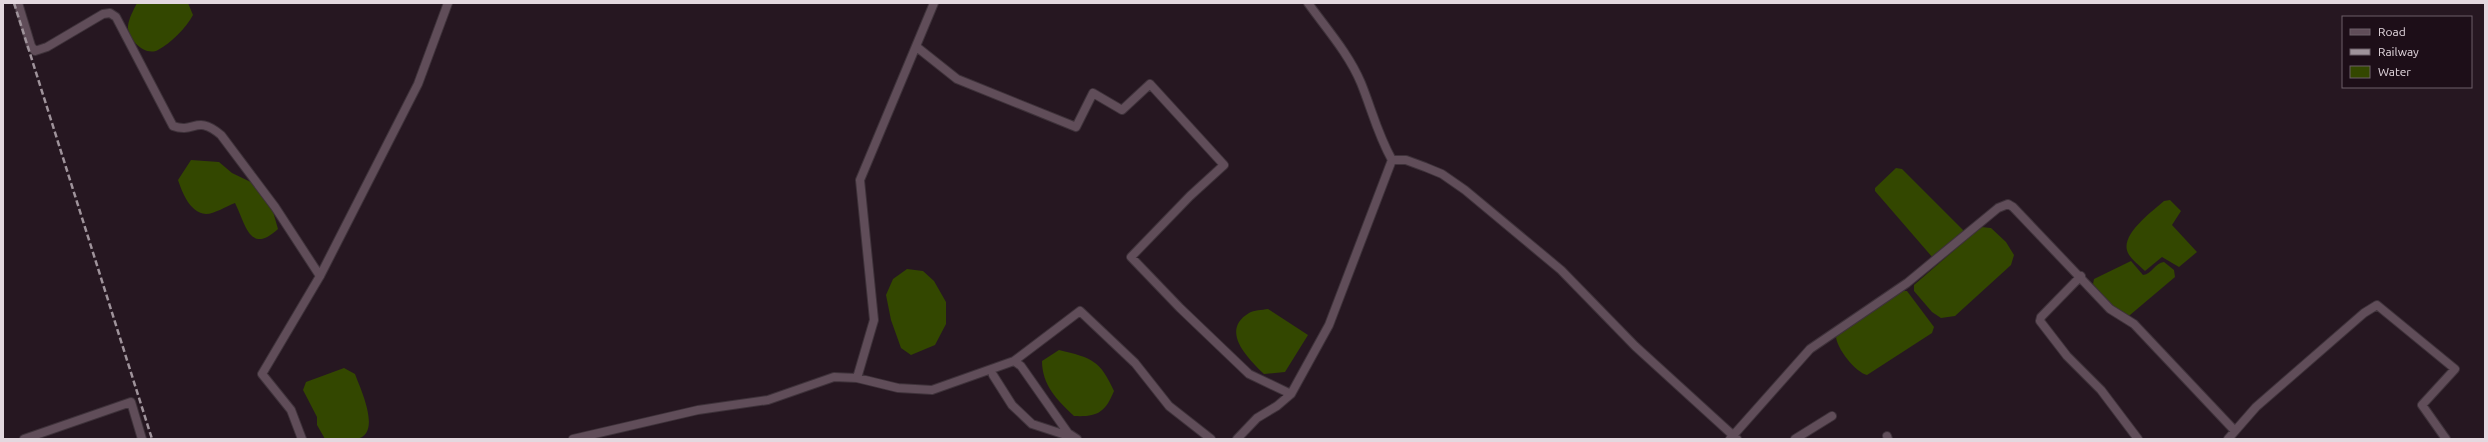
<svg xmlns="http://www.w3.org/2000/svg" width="2488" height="442" viewBox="0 0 2488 442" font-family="Ubuntu,sans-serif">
  <rect width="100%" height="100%" fill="#261721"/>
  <!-- water -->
  <path fill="#334700" d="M137 3H188L193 15C186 28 171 43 158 50 145 57 127 39 128 26 129 18 133 11 137 3Z
    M191 160 219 162 232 173 257 185 272 208 278 229C250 255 246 225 235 203 227 206 214 214 206 214 190 213 182 192 178 180Z
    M1896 168 1902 169 1965 232 1933 258 1875 191V188Z
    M2170 200 2181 211 2172 225 2197 252 2179 267 2162 257 2145 271C2140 266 2131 259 2128 253 2119 235 2153 211 2164 201Z
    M1981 227 1991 228 2006 242 2014 255 2011 265 1955 316 1941 318 1932 312 1914 291V285Z
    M2131 261 2143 275C2152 274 2155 263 2164 262L2174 270 2175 277 2130 315H2119L2093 284 2094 279Z
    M907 269 923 271 934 281 946 302V324L935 345 911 355 901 348 891 320 886 295 893 279Z
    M1903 291H1907L1934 327 1932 333 1867 375C1856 373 1835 347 1836 335Z
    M1268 309 1308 335 1285 372 1264 374C1249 359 1219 331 1249 313 1254 310 1262 310 1268 309Z
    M1059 350C1092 358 1100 360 1114 391 1105 413 1097 417 1074 416 1057 400 1042 385 1042 361Z
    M344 368 355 374C360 388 383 435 356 439 346 440 335 439 325 439L317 425V417L303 390 306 382Z"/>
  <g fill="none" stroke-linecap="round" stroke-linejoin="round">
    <!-- street casing -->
    <g stroke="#3e323a" stroke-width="10">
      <path id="street" d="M18 3 31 46 35 51 47 47 103 14 110 13 116 17 173 126C195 134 196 114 221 135L275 207 320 276
        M1308 3C1326 28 1349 54 1361 83 1372 110 1377 133 1392 160
        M918 48 957 79 1076 127 1093 93 1122 110 1150 84 1224 165 1190 196 1131 257 1180 308 1249 374 1291 394
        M2081 276 2041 317 2040 321 2067 356 2101 390 2138 439
        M1014 361 1080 311 1135 363 1169 406 1211 439
        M993 375 1012 405 1032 424 1072 437
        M857 378 874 320 860 180 934 3
        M1887 436 1888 439
        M24 439 131 402 142 439
        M302 439 291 410 262 374 320 276 418 84 448 3
        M573 439 698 410 768 400 834 377 857 378 898 388 932 390 1014 361 1021 366 1068 433 1077 439
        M1237 439 1257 418 1277 406 1291 394 1329 325 1392 160H1406L1425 167 1442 174 1465 190 1561 270 1635 346 1737 439
        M1730 439 1810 349 1907 283 1998 208 2008 204 2013 207 2110 309 2134 324 2235 431
        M1795 439 1832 416
        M2228 439 2256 407 2364 313 2377 305 2455 369 2422 405 2446 439"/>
    </g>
    <!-- street -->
    <use href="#street" stroke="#604d59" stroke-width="8"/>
    <!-- rail -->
    <path stroke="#9f939b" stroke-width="2.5" stroke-dasharray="6 3" stroke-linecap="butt" d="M14 3 152 439"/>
  </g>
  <!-- border -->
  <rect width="2488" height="442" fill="none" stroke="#e3d8df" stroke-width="8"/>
  <!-- legend -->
  <rect x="2342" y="16" width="130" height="72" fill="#1d0e18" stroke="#6c5f68"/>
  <rect x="2350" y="29" width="20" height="6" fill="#604d59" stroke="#6c5f68"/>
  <text x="2378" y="36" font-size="12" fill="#e3d8df">Road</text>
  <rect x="2350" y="49" width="20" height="6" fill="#9f939b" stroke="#6c5f68"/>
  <text x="2378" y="56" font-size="12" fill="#e3d8df">Railway</text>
  <rect x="2350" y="66" width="20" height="12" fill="#334700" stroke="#6c5f68"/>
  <text x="2378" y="76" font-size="12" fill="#e3d8df">Water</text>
</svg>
